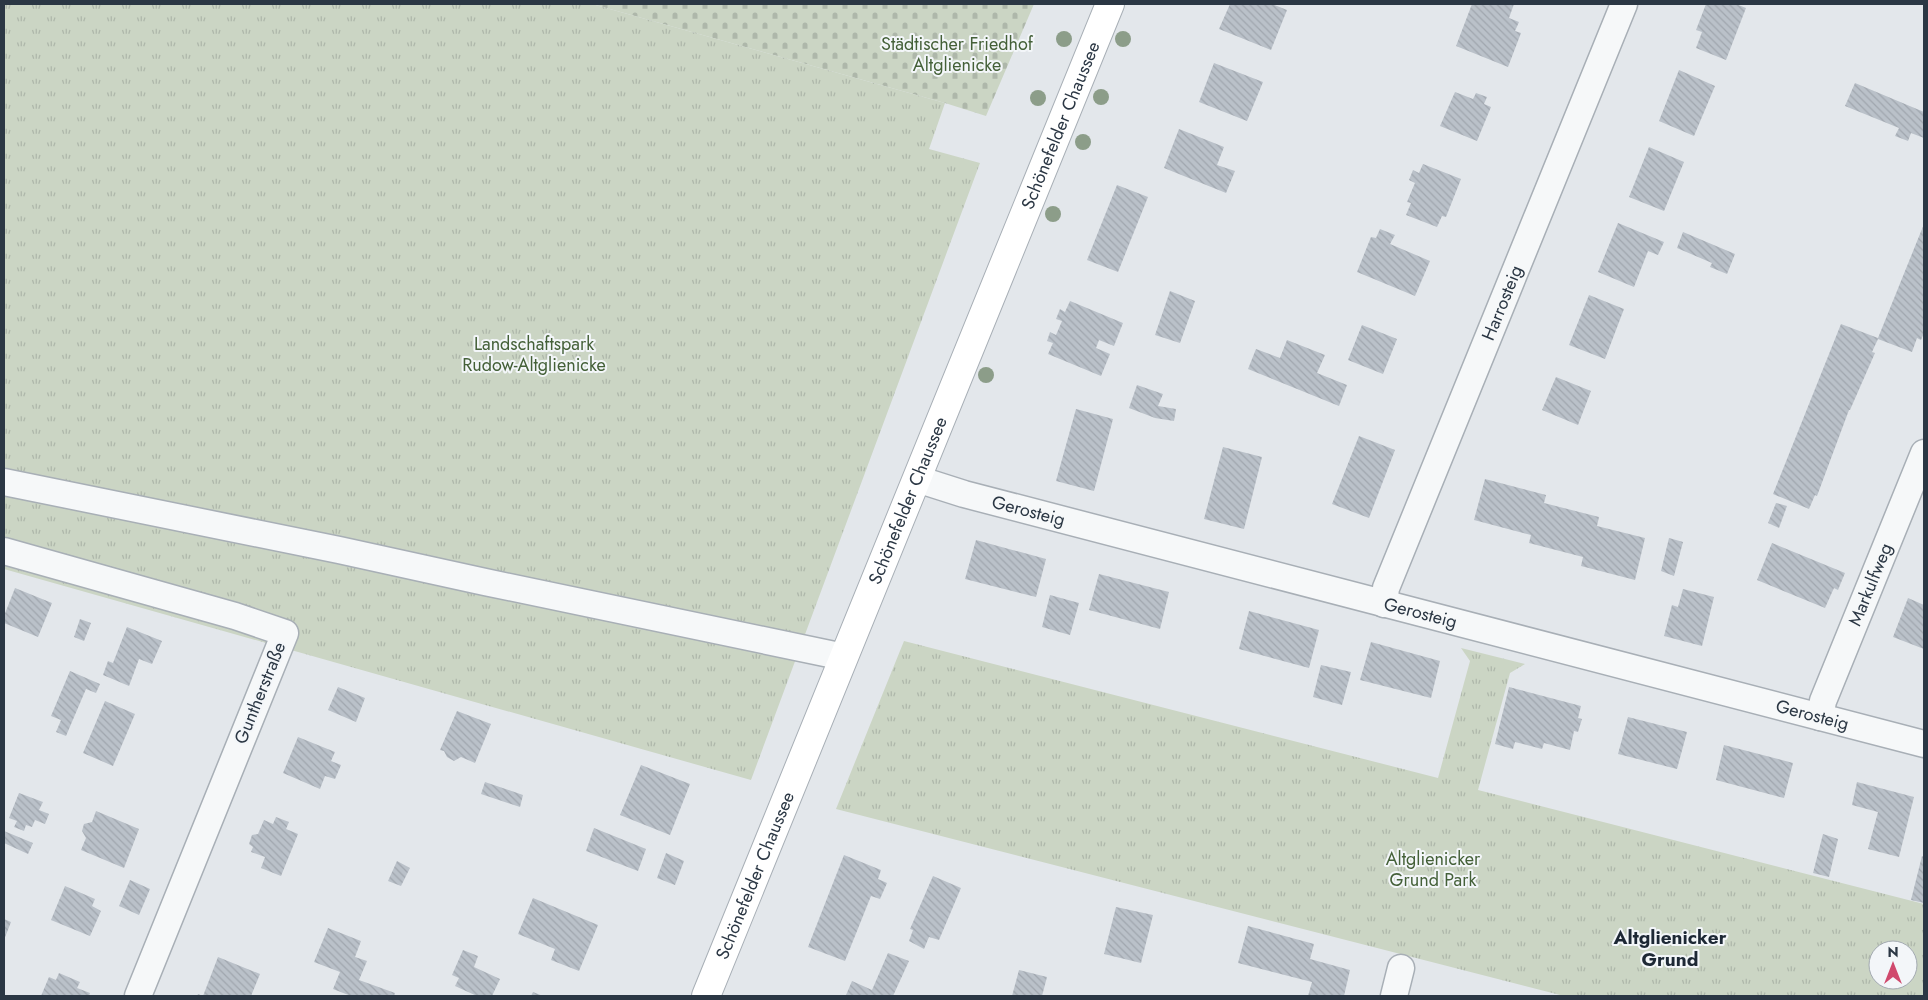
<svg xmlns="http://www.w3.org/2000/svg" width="1928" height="1000" viewBox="0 0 1928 1000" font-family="Jost,sans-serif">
  <defs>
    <pattern id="cemetery-stones" width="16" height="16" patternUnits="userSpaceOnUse" patternTransform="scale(1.25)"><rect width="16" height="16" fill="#cbd5c4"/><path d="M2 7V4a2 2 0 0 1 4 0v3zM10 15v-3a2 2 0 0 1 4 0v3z" fill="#aeb7aa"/></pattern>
    <pattern id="park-tufts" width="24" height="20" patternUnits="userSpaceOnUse" patternTransform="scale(1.25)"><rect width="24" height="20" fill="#cbd5c4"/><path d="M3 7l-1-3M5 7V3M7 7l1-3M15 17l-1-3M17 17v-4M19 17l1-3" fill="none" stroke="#aeb7aa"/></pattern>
    <pattern id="building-back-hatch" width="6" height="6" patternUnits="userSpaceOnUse" patternTransform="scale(1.25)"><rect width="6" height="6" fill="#bac1c9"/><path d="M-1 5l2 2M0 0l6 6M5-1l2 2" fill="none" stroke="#a0a6ae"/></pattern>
  </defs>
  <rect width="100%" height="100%" fill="#e3e7eb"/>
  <!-- cemetery -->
  <path fill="url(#cemetery-stones)" d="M592 4H1034L986 116 945 103Z"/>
  <!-- park -->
  <path fill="url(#park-tufts)" fill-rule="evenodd" d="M4 4H592L945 103 929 149 980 163 751 780 4 569Z
    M904 641 1438 778 1470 661 1461 648 1525 664 1510 673 1478 790 1924 904V996H1564L836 809ZM1878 950H1908V980H1878Z"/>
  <!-- building -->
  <path fill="url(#building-back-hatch)" d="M1230 4H1272L1287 10 1271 50 1219 29Z
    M1472 4H1514L1509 18 1519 22 1515 31 1521 33 1508 67 1456 46Z
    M1706 4H1736L1746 8 1726 60 1696 48 1702 32 1696 30Z
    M1214 63 1263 82 1247 121 1199 102Z
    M1679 70 1715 86 1694 136 1659 121Z
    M1855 83 1924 112V138L1911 133 1908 141 1895 136 1899 128 1845 106Z
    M1455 92 1473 99 1476 93 1487 97 1484 104 1491 107 1477 141 1440 126Z
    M1179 129 1224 147 1217 165 1235 171 1226 193 1164 168Z
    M1649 147 1684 162 1664 211 1629 197Z
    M1423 164 1461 179 1446 217 1442 216 1437 227 1406 215 1411 203 1407 202 1415 183 1409 180 1413 170 1419 173Z
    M1117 185 1148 197 1118 272 1087 260Z
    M1618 223 1664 242 1658 255 1648 251 1634 287 1598 272Z
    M1924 224V333L1921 340 1917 338 1912 352 1878 339 1872 352 1875 353 1850 410H1849L1817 496 1815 495 1809 509 1773 494 1841 324 1878 338Z
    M1380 229 1395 235 1390 244 1430 261 1415 296 1357 272 1371 237 1376 238Z
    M1683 232 1735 254 1727 274 1710 267 1712 263 1677 248Z
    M1170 291 1195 301 1180 343 1155 335Z
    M1589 295 1624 309 1605 359 1569 345Z
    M1070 301 1123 323 1114 346 1099 340 1096 348 1110 354 1101 376 1048 354 1053 343 1047 341 1050 332 1056 335 1062 321 1056 319 1060 309 1065 312Z
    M1362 325 1397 339 1383 374 1348 360Z
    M1287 340 1325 355 1317 373 1347 385 1339 406 1248 369 1256 349 1280 358Z
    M1556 377 1591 391 1578 425 1542 410Z
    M1137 385 1163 394 1158 406 1176 409 1174 421 1155 418 1129 408Z
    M1076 409 1113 419 1094 491 1056 481Z
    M1359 436 1395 450 1369 518 1332 504Z
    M1223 447 1262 457 1244 529 1204 519Z
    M1485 479 1546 495 1544 503 1599 517 1597 526 1645 538 1635 580 1581 566 1583 557 1529 543 1531 535 1474 520Z
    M1776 503 1787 506 1779 528 1768 523Z
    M1669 538 1683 542 1674 576 1661 571Z
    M976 540 1046 559 1036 597 965 579Z
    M1772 543 1845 573 1838 590 1834 588 1825 608 1757 580Z
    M1099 574 1169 592 1160 629 1089 610Z
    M15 588 52 603 38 637 4 623V616Z
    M1683 589 1714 597 1702 646 1664 636 1672 605 1678 607Z
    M1050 595 1079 603 1070 635 1042 627Z
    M1908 598 1924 605V649L1893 637Z
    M1249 611 1319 630 1309 668 1239 649Z
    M80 619 91 623 84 641 74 637Z
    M127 627 162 641 152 664 139 659 129 686 103 675 108 661 113 663Z
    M1371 642 1440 661 1431 698 1360 680Z
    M1321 665 1351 672 1342 705 1313 697Z
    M70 671 100 684 96 693 86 689 66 736 56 732 61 720 51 716Z
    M338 687 365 698 356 722 328 710Z
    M1509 687 1581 706 1578 718 1582 719 1578 732 1574 731 1570 750 1544 743 1542 749 1515 742 1513 749 1495 744Z
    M105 701 135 714 113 766 83 753Z
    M457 711 491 724 475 763 461 757 454 761 447 757 444 751 440 750Z
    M1628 717 1687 732 1677 769 1618 754Z
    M298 737 335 752 331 761 341 765 335 779 325 776 320 789 283 773Z
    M1724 745 1793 763 1784 798 1716 780Z
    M641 765 690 784 670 835 620 815Z
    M485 782 523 795 520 807 481 794Z
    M1857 782 1914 797 1899 857 1868 849 1878 812 1852 805Z
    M19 793 43 802 39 810 49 814 45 824 35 820 32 827 26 825 24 831 14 827 17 821 9 818Z
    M96 811 139 829 124 868 81 850 86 838 82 831 84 824 92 822Z
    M276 817 289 822 286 829 298 834 281 876 261 868 265 857 251 852 253 847 249 844 252 835 258 834 264 820 273 824Z
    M594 828 646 849 638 871 586 851Z
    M4 831 33 843 28 854 4 843Z
    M1823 834 1838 839 1829 877 1813 873Z
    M666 853 684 861 675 885 657 878Z
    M844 855 881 870 878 879 887 883 880 899 871 896 845 961 808 947Z
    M1922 856 1924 857V903L1911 900Z
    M397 861 410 868 401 886 388 881Z
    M933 876 961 888 939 940 929 937 924 949 909 941 913 930 910 929Z
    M130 880 150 889 139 915 119 906Z
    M65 886 95 899 92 906 101 911 90 936 51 920Z
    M533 898 598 925 579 971 551 960 555 949 518 934Z
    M1116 907 1153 915 1141 963 1104 954Z
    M4 919 11 922 4 940Z
    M1248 926 1314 944 1310 959 1350 970 1344 996H1308L1312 982 1238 963Z
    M328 928 361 941 355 957 367 961 359 980 395 993 394 996H351L333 989 340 972 314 962Z
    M463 950 478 956 474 967 500 979 492 996H477L455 986 459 978 452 975Z
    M888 953 909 961 893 996 846 995 852 981 872 990Z
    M218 957 260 974 251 996H197L198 994 203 996Z
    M1019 970 1047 977 1042 996H1012Z
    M59 973 80 982 77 988 90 993 89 996H41L49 977 56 980Z
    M533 992 543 996H531Z"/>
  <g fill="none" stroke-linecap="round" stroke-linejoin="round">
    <!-- street casing -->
    <g stroke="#a8afb6" stroke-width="29">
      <g id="street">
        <path id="s1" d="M917 479 964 494 1924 744"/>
        <path d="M4 482 339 550 485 582 844 657"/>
        <path d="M4 551 235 616 285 633 138 996"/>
        <path id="s2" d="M1384 604 1386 588 1624 4"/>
        <path id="s3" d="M1820 717 1823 701 1924 453"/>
        <path d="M1394 996 1401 968"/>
      </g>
    </g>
    <!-- secondary casing -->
    <g stroke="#a8afb6" stroke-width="30">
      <g id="secondary">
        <path id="s4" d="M706 996 1110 4"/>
      </g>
    </g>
    <!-- street -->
    <use href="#street" stroke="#f6f8f9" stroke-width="26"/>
    <!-- secondary -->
    <use href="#secondary" stroke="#fff" stroke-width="28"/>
  </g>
  <!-- trees -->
  <g fill="#8c9d89">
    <circle cx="1064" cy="39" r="8"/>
    <circle cx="1123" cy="39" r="8"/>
    <circle cx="1101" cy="97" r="8"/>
    <circle cx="1038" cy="98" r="8"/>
    <circle cx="1083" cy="142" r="8"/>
    <circle cx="1053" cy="214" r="8"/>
    <circle cx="986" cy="375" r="8"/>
  </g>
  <g text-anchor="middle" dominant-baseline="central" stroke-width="4" stroke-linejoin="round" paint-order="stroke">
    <!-- park labels -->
    <g font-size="18" fill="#446038" stroke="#f3f6f9">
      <text x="957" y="44">Städtischer Friedhof<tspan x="957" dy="21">Altglienicke</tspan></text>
      <text x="534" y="344">Landschaftspark<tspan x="534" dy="21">Rudow-Altglienicke</tspan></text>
      <text x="1433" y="859">Altglienicker<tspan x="1433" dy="21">Grund Park</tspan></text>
    </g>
    <!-- street labels -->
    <g font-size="18" fill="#2b3744" stroke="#f3f6f9">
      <text stroke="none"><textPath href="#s4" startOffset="940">Schönefelder Chaussee</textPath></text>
      <text stroke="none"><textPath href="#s2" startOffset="324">Harrosteig</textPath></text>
      <text stroke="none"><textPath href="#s4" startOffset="535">Schönefelder Chaussee</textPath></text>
      <text stroke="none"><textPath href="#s1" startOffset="116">Gerosteig</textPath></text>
      <text stroke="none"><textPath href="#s3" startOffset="142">Markulfweg</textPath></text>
      <text stroke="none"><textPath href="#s1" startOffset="521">Gerosteig</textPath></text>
      <text transform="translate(260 693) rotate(-68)">Guntherstraße</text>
      <text stroke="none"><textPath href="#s1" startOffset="926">Gerosteig</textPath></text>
      <text stroke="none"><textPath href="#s4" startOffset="130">Schönefelder Chaussee</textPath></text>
    </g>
    <!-- neighbourhood labels -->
    <g font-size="19" font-weight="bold" fill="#1d2835" stroke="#f3f6f9">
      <text x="1670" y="937">Altglienicker<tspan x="1670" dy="22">Grund</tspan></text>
    </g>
  </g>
  <!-- border -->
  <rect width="1928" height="1000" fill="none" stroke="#2b3744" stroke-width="10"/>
  <!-- north arrow -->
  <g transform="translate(1893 965)"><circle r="24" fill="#f3f6f9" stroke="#a3aab1"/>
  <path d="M0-4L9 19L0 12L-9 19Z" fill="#d0496d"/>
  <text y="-8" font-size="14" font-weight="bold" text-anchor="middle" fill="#2b3744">N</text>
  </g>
</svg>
